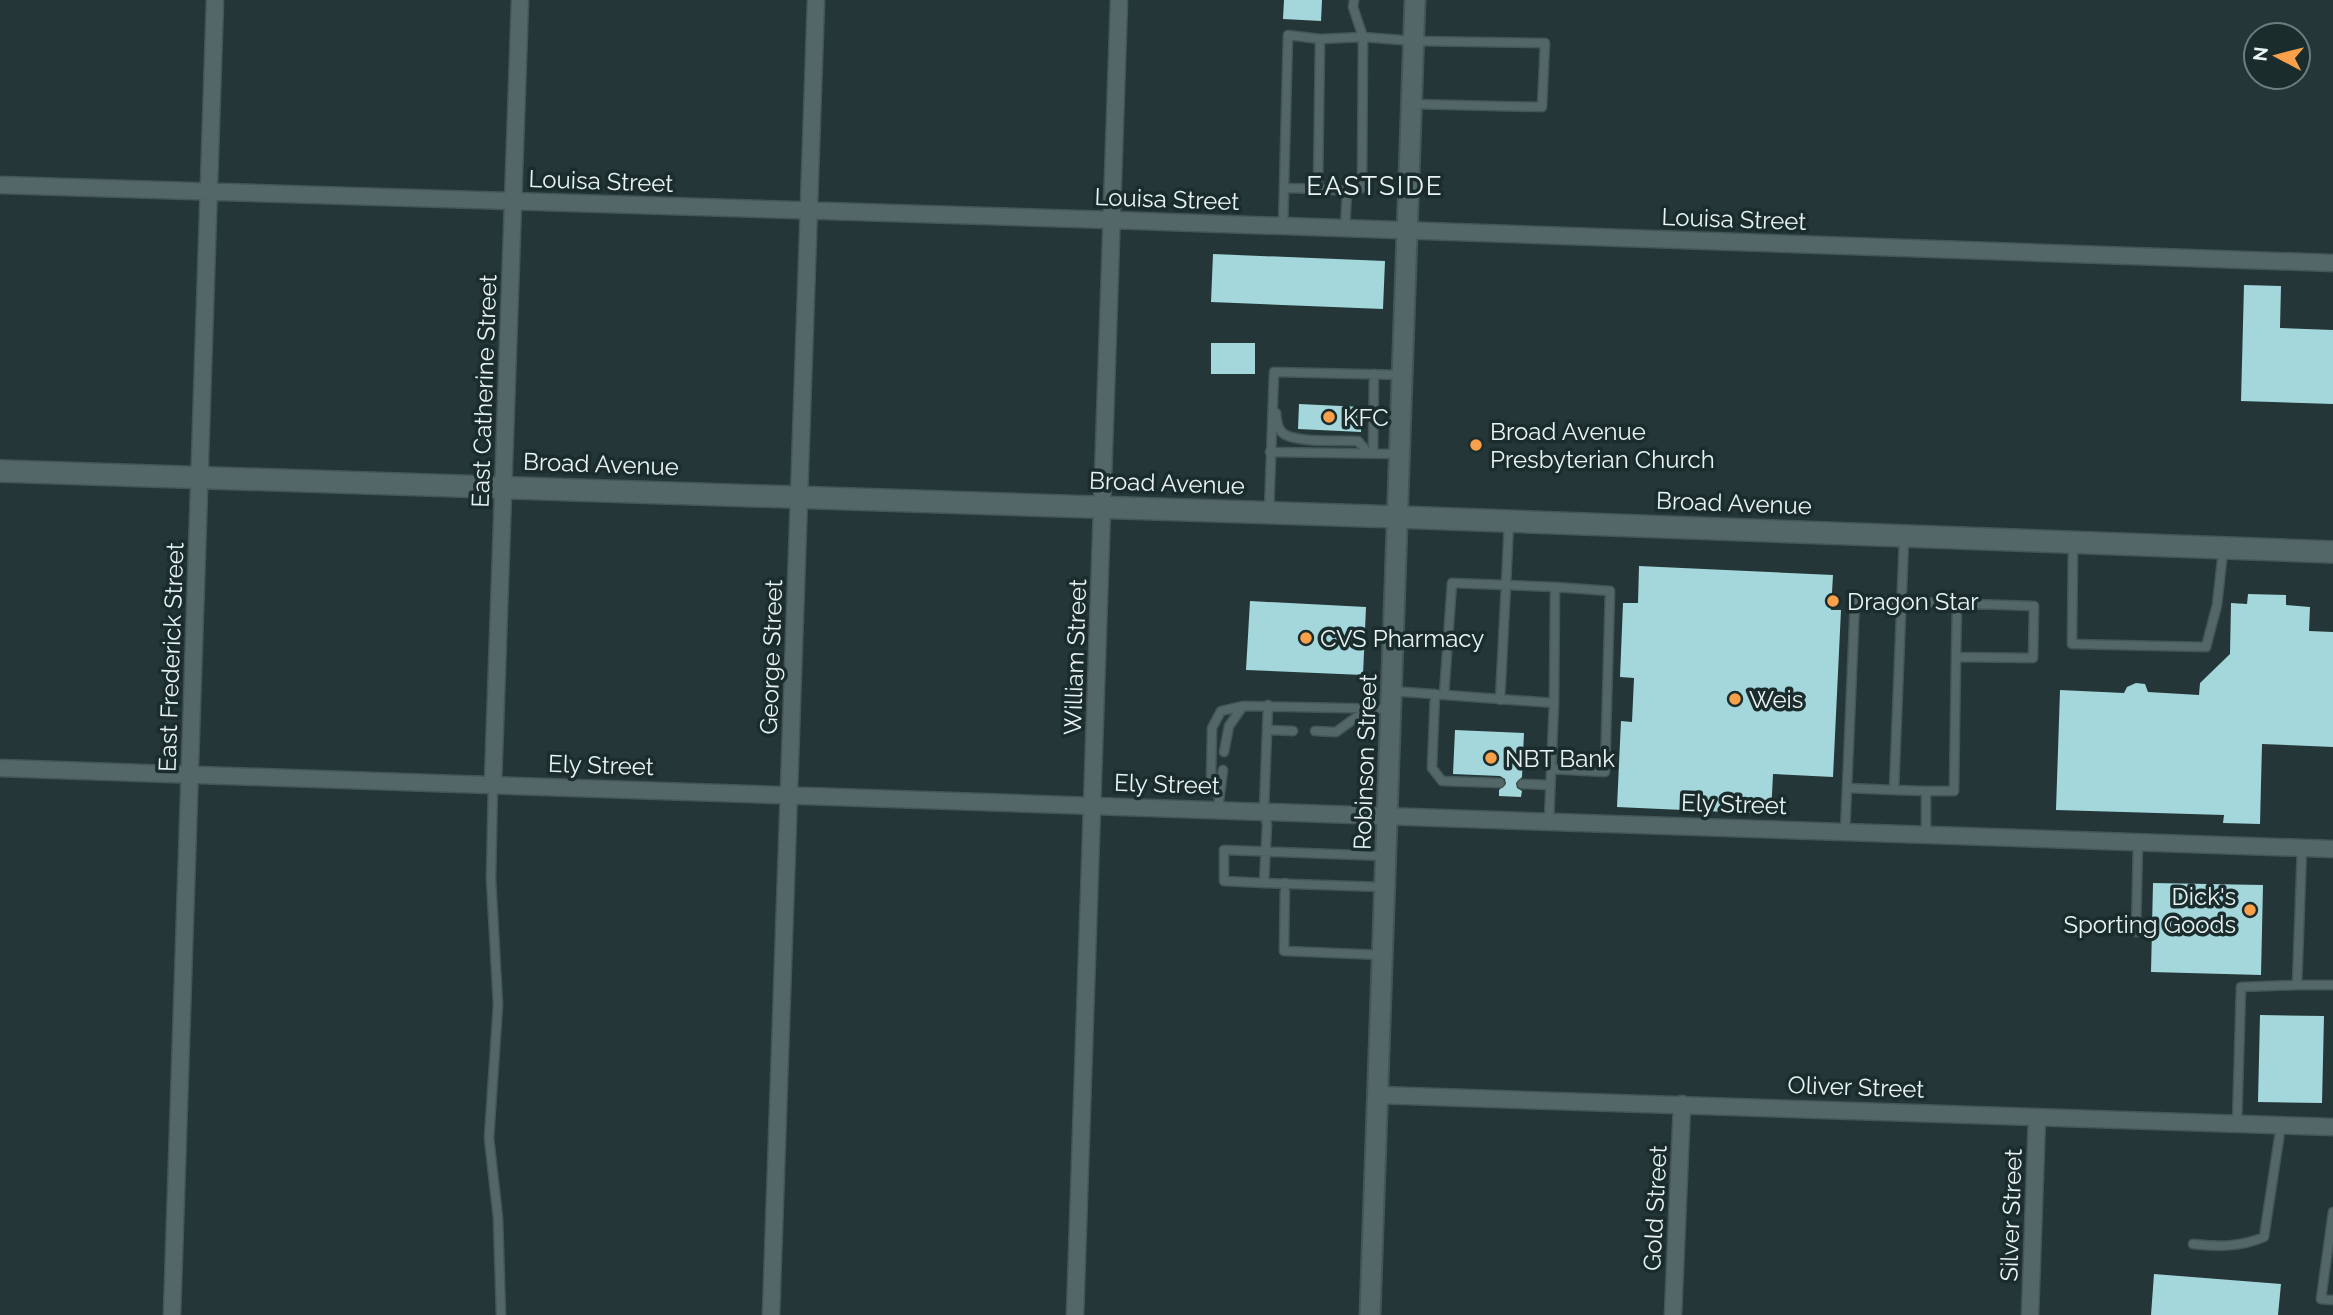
<svg xmlns="http://www.w3.org/2000/svg" width="2333" height="1315" viewBox="0 0 2333 1315" font-family="Raleway,sans-serif">
  <rect width="100%" height="100%" fill="#243637"/>
  <!-- building -->
  <path fill="#a4d7db" d="M1284 0H1322L1321 21 1283 19Z
    M1213 254 1385 261 1383 309 1211 302Z
    M2244 285 2281 286 2280 328 2333 330V404L2241 401Z
    M1211 343H1255V374H1211Z
    M1299 404 1362 407 1361 432 1298 429Z
    M1639 566 1833 575 1831 610H1841L1833 777 1773 774 1771 814 1617 807 1621 721 1632 722 1634 678 1620 677 1623 603H1638Z
    M2248 594 2286 595V605L2310 607 2309 631 2333 632V747L2262 744 2260 824 2223 823 2224 815 2056 810 2060 690 2124 693 2127 687 2136 683 2145 684 2148 692 2199 695 2200 683 2230 654 2231 603 2247 604Z
    M1250 601 1366 607 1363 675 1246 670Z
    M1455 730 1524 733 1522 777 1516 783 1517 788 1522 791 1521 797 1499 796V790L1506 784 1505 779 1500 776 1453 774Z
    M2153 883 2263 885 2261 975 2151 972Z
    M2260 1015 2324 1016 2322 1103 2258 1102Z
    M2154 1274 2281 1284 2278 1315H2151Z"/>
  <g fill="none" stroke-linecap="round" stroke-linejoin="round">
    <!-- service casing -->
    <g stroke="#455556" stroke-width="11">
      <path id="service" d="M1354 0 1353 7 1363 37 1414 41 1545 43 1542 107 1412 104
        M1318 187 1320 39
        M1283 227 1288 35 1320 39 1363 37 1362 188C1338 193 1310 188 1285 188
        M1345 229 1347 191
        M1276 413C1277 421 1277 429 1284 434 1298 443 1340 440 1358 441L1368 453
        M1270 452 1400 454
        M1373 453 1374 374
        M1269 513 1274 372 1402 375
        M1509 522 1506 585 1555 587 1554 703
        M2073 543 2072 644 2206 647 2217 605 2223 551
        M1392 691 1554 703 1549 820
        M1435 694 1432 768 1442 781 1500 783
        M1444 695 1452 583 1506 585 1500 700
        M1268 705 1264 810 1267 825 1264 883 1383 887
        M1267 730 1293 731
        M1315 731 1336 732 1369 708
        M1224 752 1229 726 1243 706 1391 709
        M1551 769 1605 772 1610 591 1555 587
        M493 784 491 878 498 1005 489 1138 498 1218 501 1315
        M1522 784 1550 785
        M1847 788 1855 600 2034 606 2033 658 1956 657 1957 604
        M1894 790 1926 791
        M1218 796 1211 781 1212 728 1221 711 1243 706
        M1218 809 1223 770
        M1845 831 1847 788 1894 790 1904 539
        M1926 834V791H1954L1956 657
        M2302 848 2297 985H2333
        M1264 883 1224 881V850L1386 856
        M1285 883 1284 951 1383 955
        M2136 932 2138 842
        M2237 1124 2241 987 2297 985
        M2333 1212 2321 1299 2333 1300
        M2193 1244C2218 1247 2240 1247 2264 1237L2281 1125"/>
    </g>
    <!-- minor casing -->
    <g stroke="#455556" stroke-width="19">
      <path id="minor" d="M0 185 1111 220 2333 263
        M0 768 2333 849
        M493 783 520 0
        M1378 1095 2333 1127
        M172 1315 215 0
        M771 1315 816 0
        M1075 1315 1119 0
        M1673 1315 1682 1104
        M2030 1315 2037 1117"/>
    </g>
    <!-- tertiary casing -->
    <g stroke="#455556" stroke-width="23">
      <path id="tertiary" d="M1370 1315 1415 0"/>
    </g>
    <!-- secondary casing -->
    <g stroke="#455556" stroke-width="24">
      <path id="secondary" d="M0 471 1398 517 2333 552"/>
    </g>
    <!-- service -->
    <use href="#service" stroke="#546768" stroke-width="8"/>
    <!-- minor -->
    <use href="#minor" stroke="#546768" stroke-width="16"/>
    <!-- tertiary -->
    <use href="#tertiary" stroke="#546768" stroke-width="19"/>
    <!-- secondary -->
    <use href="#secondary" stroke="#546768" stroke-width="21"/>
  </g>
  <!-- markers -->
  <g fill="#f8a14a" stroke="#1b2c2d" stroke-width="2.5">
    <circle cx="1329" cy="417" r="7"/>
    <circle cx="1476" cy="445" r="7"/>
    <circle cx="1833" cy="601" r="7"/>
    <circle cx="1306" cy="638" r="7"/>
    <circle cx="1735" cy="699" r="7"/>
    <circle cx="1491" cy="758" r="7"/>
    <circle cx="2250" cy="910" r="7"/>
  </g>
  <g text-anchor="middle" dominant-baseline="central" stroke-width="7" stroke-linejoin="round" paint-order="stroke">
    <!-- street labels -->
    <g font-size="24" fill="#e9f3f4" stroke="#1b2c2d">
      <text transform="translate(601 181) rotate(2)">Louisa Street</text>
      <text transform="translate(1167 199) rotate(2)">Louisa Street</text>
      <text transform="translate(1734 219) rotate(2)">Louisa Street</text>
      <text transform="translate(484 391) rotate(-88)">East Catherine Street</text>
      <text transform="translate(601 464) rotate(2)">Broad Avenue</text>
      <text transform="translate(1167 483) rotate(2)">Broad Avenue</text>
      <text transform="translate(1734 503) rotate(2)">Broad Avenue</text>
      <text transform="translate(171 657) rotate(-88)">East Frederick Street</text>
      <text transform="translate(771 657) rotate(-88)">George Street</text>
      <text transform="translate(1075 657) rotate(-88)">William Street</text>
      <text transform="translate(1365 762) rotate(-88)">Robinson Street</text>
      <text transform="translate(601 765) rotate(2)">Ely Street</text>
      <text transform="translate(1167 784) rotate(2)">Ely Street</text>
      <text transform="translate(1734 804) rotate(2)">Ely Street</text>
      <text transform="translate(1856 1087) rotate(2)">Oliver Street</text>
      <text transform="translate(1655 1208) rotate(-87)">Gold Street</text>
      <text transform="translate(2011 1215) rotate(-88)">Silver Street</text>
    </g>
    <!-- poi labels -->
    <g font-size="24" fill="#e9f3f4" stroke="#1b2c2d" text-anchor="start">
      <text x="1343" y="417">KFC</text>
      <text x="1490" y="431">Broad Avenue<tspan x="1490" dy="28">Presbyterian Church</tspan></text>
      <text x="1847" y="601">Dragon Star</text>
      <text x="1320" y="638">CVS Pharmacy</text>
      <text x="1749" y="699">Weis</text>
      <text x="1505" y="758">NBT Bank</text>
      <text x="2236" y="896" text-anchor="end">Dick's<tspan x="2236" dy="28">Sporting Goods</tspan></text>
    </g>
    <!-- neighbourhood labels -->
    <g font-size="26" letter-spacing="2" fill="#e9f3f4" stroke="#1b2c2d">
      <text x="1375" y="186">EASTSIDE</text>
    </g>
  </g>
  <!-- north arrow -->
  <g transform="translate(2277 56) rotate(277)"><circle r="33" fill="#1b2c2d" stroke="#6d7c7d" stroke-width="2"/>
  <path d="M0-5L12 26L0 18L-12 26Z" fill="#f8a14a"/>
  <text y="-10" font-size="19" font-weight="bold" text-anchor="middle" fill="#e9f3f4">N</text>
  </g>
</svg>
